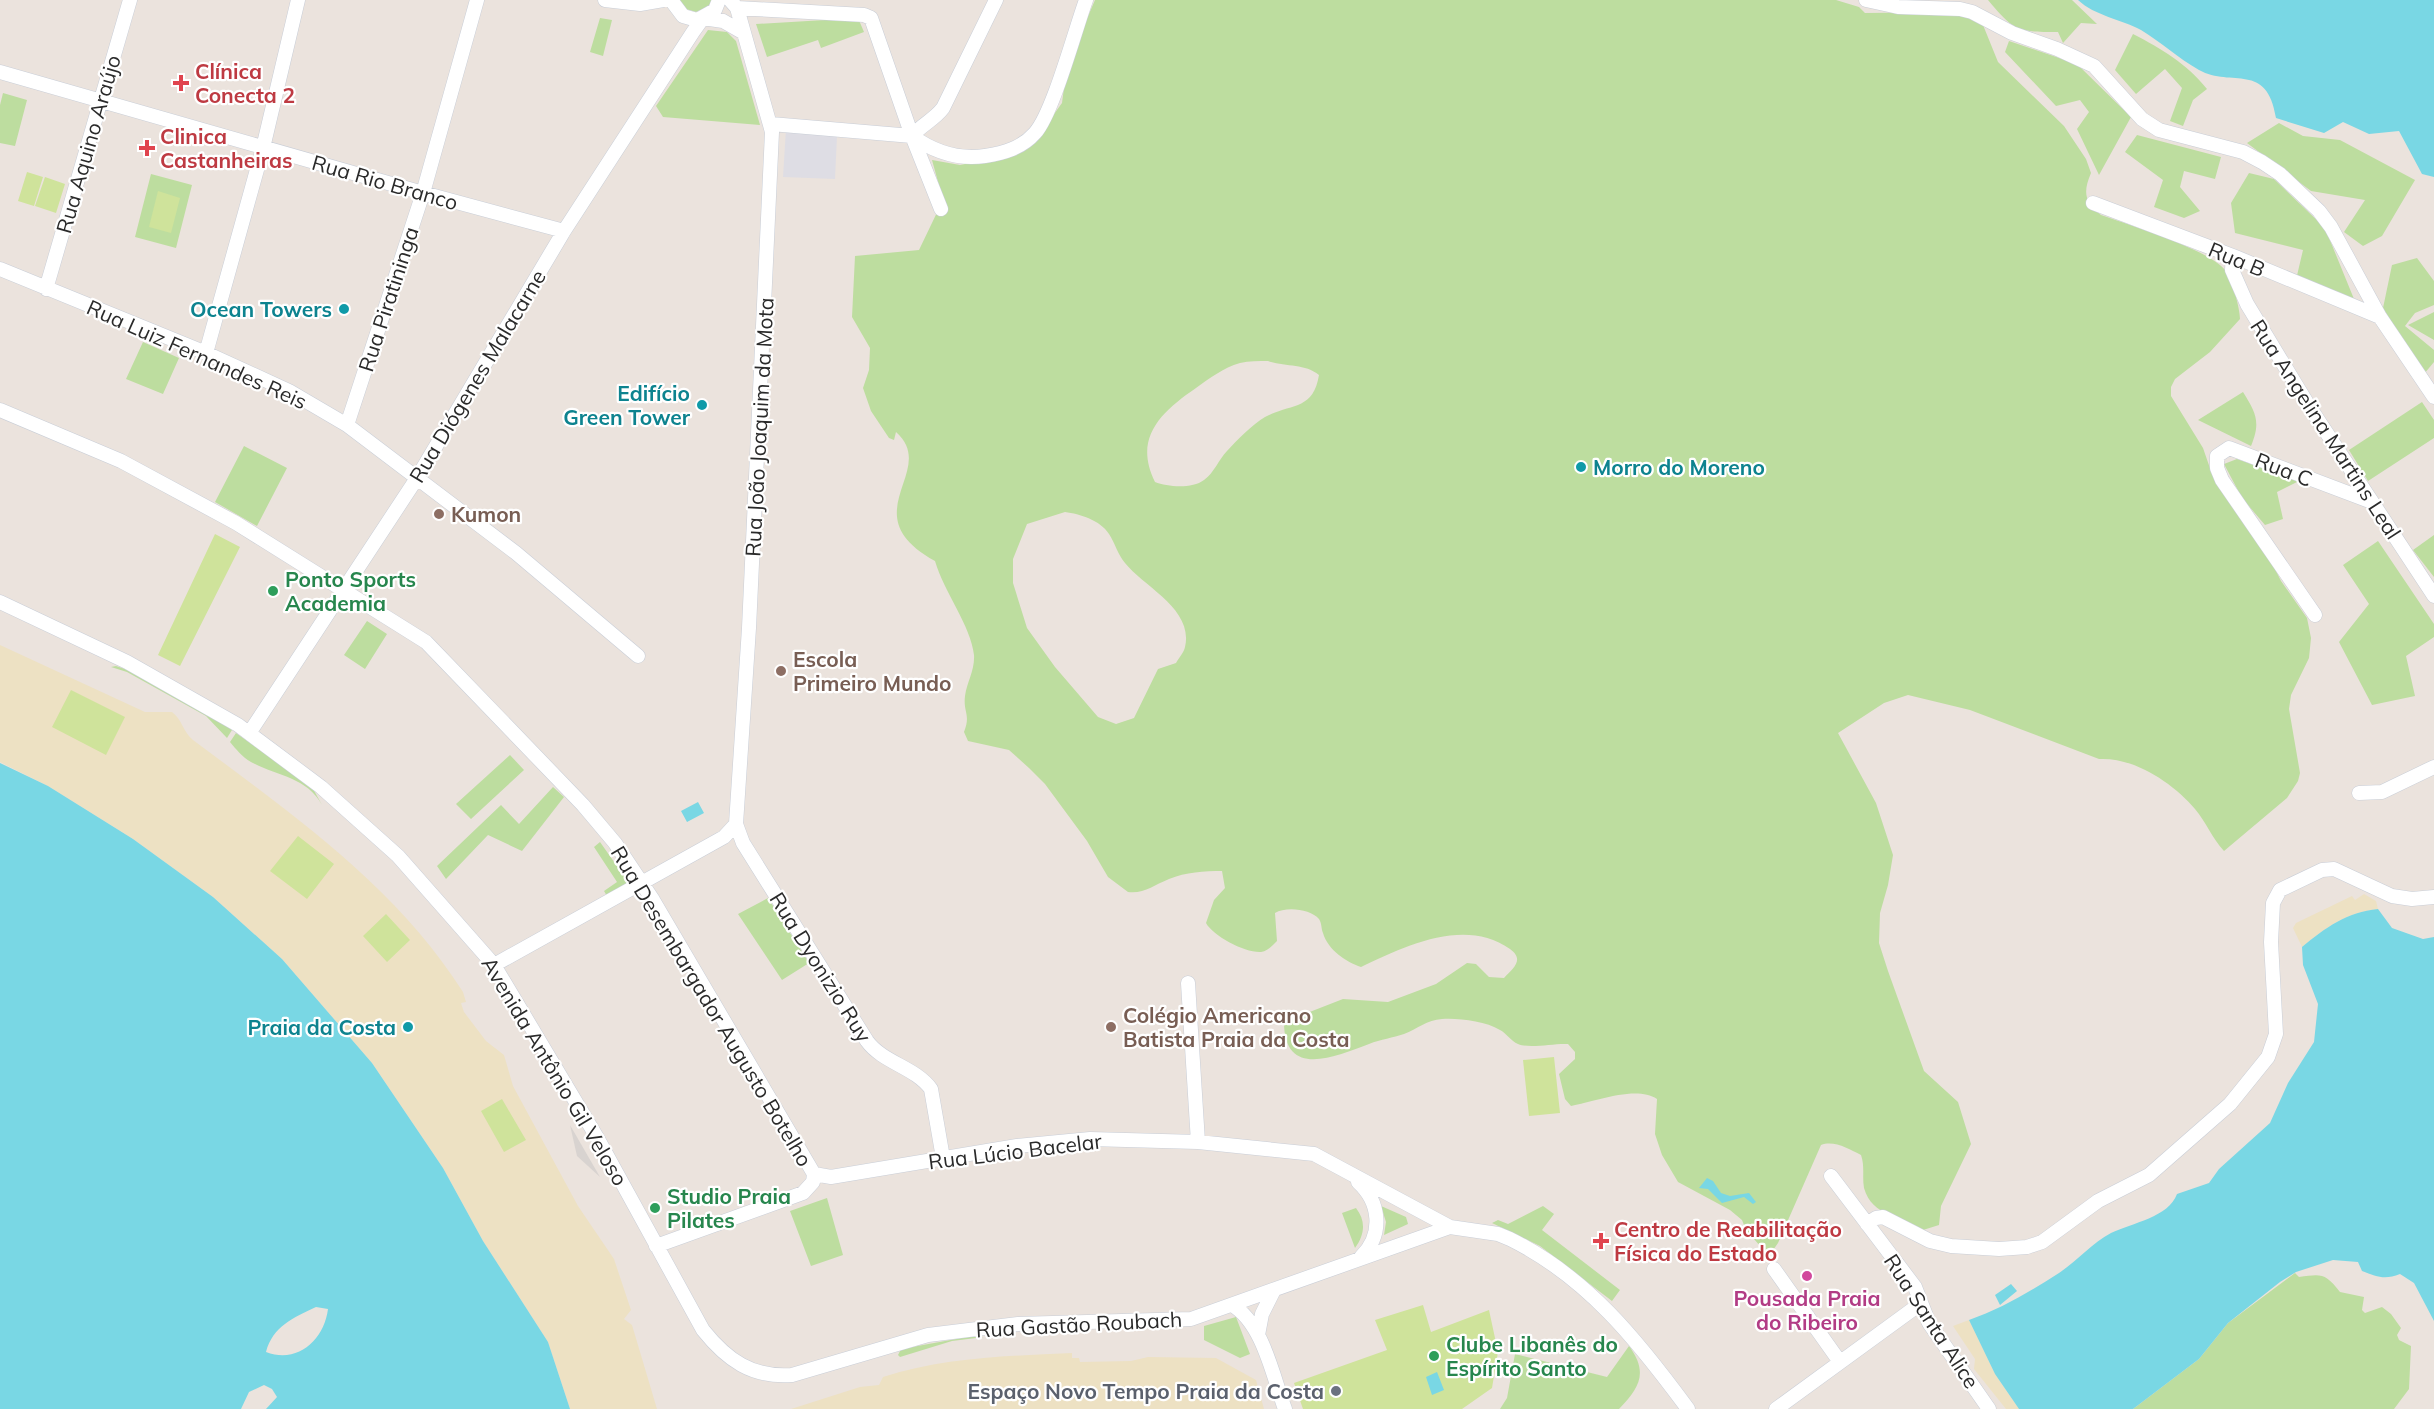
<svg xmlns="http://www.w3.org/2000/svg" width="2434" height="1409" viewBox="0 0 2434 1409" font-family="Mulish,sans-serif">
  <rect width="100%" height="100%" fill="#ebe3dd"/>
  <!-- industrial -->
  <path fill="#dedde4" d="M786 129 837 136 835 179 783 177Z"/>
  <!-- green -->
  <path fill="#bddd9f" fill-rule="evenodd" d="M679 0H713L710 6 696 12 686 9Z
    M1095 0H1836L1859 7 1865 13 1960 12 1983 25 1998 62 2064 126 2086 159 2091 173C2083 192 2084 202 2101 215 2129 225 2208 249 2225 270 2232 278 2240 309 2240 319L2210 352 2175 379 2171 387V396L2203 448 2212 474 2259 537 2281 581 2307 618 2311 638 2309 658 2291 695 2289 709 2300 773 2298 781 2287 798 2224 851C2212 838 2206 822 2195 809 2173 783 2134 757 2099 759L1970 710 1908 695 1884 703 1838 733 1876 803 1893 855 1888 885 1880 913 1879 943 1888 971 1924 1071 1958 1102 1971 1144 1941 1206 1939 1225 1923 1230C1902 1216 1872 1217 1864 1188 1862 1177 1865 1166 1861 1155 1849 1149 1834 1140 1821 1145L1778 1243 1769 1256 1746 1230 1742 1220 1730 1210 1678 1182 1662 1155 1655 1134 1657 1099C1636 1085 1594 1102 1571 1106L1565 1099 1559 1074 1575 1059V1052L1568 1044C1554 1043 1530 1049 1518 1044 1511 1041 1506 1033 1500 1030 1485 1021 1459 1018 1442 1019 1427 1020 1417 1029 1404 1034 1393 1038 1381 1039 1369 1044 1336 1056 1284 1080 1284 1022L1343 999 1388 1002 1436 984 1467 963 1476 964 1489 977 1504 978C1513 968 1525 960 1510 949 1465 917 1405 946 1361 967 1346 962 1328 950 1323 933 1321 928 1322 924 1319 919 1311 909 1286 906 1275 913L1277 941C1272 946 1268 951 1261 952 1245 953 1213 936 1206 923L1214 900 1225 888 1222 871C1204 871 1186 872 1169 879 1154 885 1144 894 1128 892L1108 877 1087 841 1045 784 1029 768 1009 750 968 741 964 732C971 714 963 713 965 696 967 682 975 670 974 655 971 626 944 592 935 561 850 514 940 471 896 432L894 440 889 438 871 411 863 388 869 370 870 348 852 317 855 256 919 250 943 200 932 160 960 165 1010 155 1031 146 1062 103 1067 65ZM1268 361C1285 367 1305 363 1319 375 1313 411 1291 403 1265 417 1253 424 1237 440 1227 451 1219 459 1214 473 1204 480 1192 489 1168 487 1155 482 1133 438 1161 412 1196 388 1210 378 1223 368 1240 363 1249 361 1259 361 1268 361ZM1065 512C1080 514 1100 520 1109 534 1115 543 1118 555 1125 563 1144 587 1194 609 1185 647 1184 652 1179 658 1176 663L1158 669 1134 718 1116 724 1098 717 1055 667 1027 628 1013 583V559L1027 524Z
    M1988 0H2072L2097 24 2081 23 2063 43 2058 32C2017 32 2014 31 1988 0Z
    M600 18 612 20 603 56 590 52Z
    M858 18 864 32 821 48 818 40 767 57 756 24Z
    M708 30 727 32 736 41 760 125 663 117 656 106Z
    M2133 34C2162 49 2186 63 2207 89L2193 100 2183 126 2170 121 2182 88 2165 69 2136 94 2115 70Z
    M2009 41 2077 64 2131 117 2099 175 2077 129 2089 112 2080 100 2056 106 2005 52Z
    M3 93 27 100 15 146 0 143V105Z
    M2279 123 2303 136 2340 140 2415 180 2382 236 2363 246 2344 232 2365 200 2311 191 2247 143Z
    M2137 135 2221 157 2215 179 2184 171 2180 187 2200 211 2184 218 2154 207 2163 180 2125 152Z
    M2249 173 2274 179 2325 228 2354 299 2295 284 2303 250 2235 233 2231 203Z
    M151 174 192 185 176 248 135 237Z
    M2417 258 2434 281V305L2415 313 2405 326 2434 350V362L2424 374 2383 308 2392 265Z
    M2434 312V340L2408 325Z
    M143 342 179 358 163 394 126 379Z
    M2243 392C2256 413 2261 422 2251 446L2198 420Z
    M2422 402 2434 420V438L2368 481 2349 450Z
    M244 446 287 468 257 526 215 502Z
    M2237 459 2299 481 2277 492 2283 519 2265 525 2242 498 2224 464Z
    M2434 535V577L2413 550Z
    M2378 541 2434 624V637L2406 656 2415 696 2372 705 2339 642 2369 604 2343 565Z
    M367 621 387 634 365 669 344 655Z
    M116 666 125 669 203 710 232 730 227 738 206 716 127 672 111 667Z
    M236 733 312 787 322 805C307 777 276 776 251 762 242 757 236 749 230 742Z
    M510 755 524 770 471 819 456 804Z
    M553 787 564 797 522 851 488 835 446 879 437 866 501 805 519 824Z
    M600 842 629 883 607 896 604 891 617 882 594 847Z
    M768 898 809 963 782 980 738 914Z
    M827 1198 843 1255 811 1266 790 1211Z
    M1381 1206 1406 1217 1408 1224 1384 1235 1386 1222Z
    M1543 1206 1554 1214 1542 1230 1620 1290 1612 1301 1540 1246 1492 1223 1498 1220 1508 1224Z
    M1356 1208C1366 1221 1365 1234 1355 1248L1342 1213Z
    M2295 1273 2299 1277C2322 1274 2325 1273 2340 1292L2364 1297 2362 1310 2365 1313 2382 1307 2391 1314 2401 1328 2397 1335 2399 1340 2411 1346 2409 1389 2394 1409H2133L2199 1359 2228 1323Z
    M1236 1317 1250 1354 1240 1358 1204 1340V1326Z
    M967 1337H984L952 1341 900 1357 898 1355 901 1349Z
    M1629 1346C1649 1373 1639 1388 1619 1409H1500L1507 1398 1515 1354 1607 1377Z"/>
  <!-- sand -->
  <path fill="#ede1c3" d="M0 645 145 712H172C182 719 183 732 193 740 292 814 396 886 463 992L466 1002 461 1003 464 1012 486 1041 504 1055 513 1086 578 1206 614 1259 631 1310 624 1319 632 1325 657 1409H570L548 1342 483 1241 443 1168 372 1063 282 959 213 897 133 839 48 786 0 762Z
    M2364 894 2376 901 2378 909C2347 912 2325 928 2302 947L2293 928 2296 923 2352 896 2355 900Z
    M1969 1320 1995 1374 2019 1409H2006L1974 1369 1975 1359 1953 1326Z
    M1072 1353V1358H1079L1080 1362 1131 1361 1148 1357 1216 1358 1256 1380 1264 1409H791L860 1387 879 1385 883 1377C945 1357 1008 1356 1072 1353Z"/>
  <!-- pitch -->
  <path fill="#cfe39b" d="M27 172 43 177 34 206 18 201Z
    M45 177 65 184 56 213 35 206Z
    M158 191 180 198 171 233 149 227Z
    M215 534 240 547 180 666 158 655Z
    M71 690 125 717 106 755 52 727Z
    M298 836 334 864 307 899 270 871Z
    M386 914 410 940 387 962 363 936Z
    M1554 1057 1560 1113 1529 1116 1523 1060Z
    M502 1099 526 1140 504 1152 481 1111Z
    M1423 1305 1431 1332 1489 1310 1498 1352 1492 1388 1462 1409H1303L1294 1383 1387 1350 1375 1320Z"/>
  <!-- plaza -->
  <path fill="#d8d3d0" d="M570 1125 600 1177 577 1156Z"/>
  <!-- water -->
  <path fill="#79d7e4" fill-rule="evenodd" d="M2078 0H2434V177L2422 174 2399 131 2369 134 2343 122 2324 133 2276 118C2267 61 2232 88 2199 70 2178 58 2161 42 2141 30 2121 19 2095 16 2078 0Z
    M0 763 48 786 133 839 213 897 282 959 372 1063 443 1168 483 1241 548 1342 570 1409H266L277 1397 272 1389 264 1385 249 1392 241 1409H0ZM316 1307 328 1309C324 1340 298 1364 266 1352 273 1326 293 1318 316 1307Z
    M698 802 704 813 687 822 681 811Z
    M2378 909 2392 928 2423 939 2434 937V1321L2414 1283 2400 1274C2385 1280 2377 1277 2362 1271L2358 1262 2333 1260 2296 1272 2280 1282 2228 1323 2199 1359 2133 1409H2019L1995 1374 1969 1320C2001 1309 2031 1291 2059 1273 2077 1261 2092 1243 2111 1233 2132 1223 2169 1217 2177 1194L2209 1183 2219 1169 2270 1123 2288 1083 2314 1042 2318 1004 2303 965 2302 947C2325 928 2347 912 2378 909Z
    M1707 1178 1713 1181 1721 1193 1730 1196 1749 1193 1756 1202 1753 1204 1744 1197 1722 1203 1708 1189 1699 1188Z
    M2011 1284 2017 1291 2000 1305 1995 1295Z
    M1437 1372 1444 1390 1432 1395 1426 1377Z"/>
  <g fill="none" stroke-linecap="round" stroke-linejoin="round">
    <!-- minor casing -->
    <g stroke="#c9ced7" stroke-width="15">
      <path id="minor" d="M605 0 640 4 663 0
        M671 0 683 16 697 20 715 10 719 0
        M730 0 737 8 772 132 749 628 736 824 743 843 867 1041C883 1063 915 1067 931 1089L943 1158
        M1866 0 1898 7 1960 9 1972 12 2012 33 2057 49 2094 66 2142 119 2159 130 2243 152 2262 162 2280 174 2319 211 2331 227 2380 317 2434 397
        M737 8 864 15 871 18 912 136 941 209
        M0 72 423 193 564 231
        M771 124 912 136
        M912 136C934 152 957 160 985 156 1004 153 1022 148 1035 133 1053 113 1075 30 1086 0
        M912 136C921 125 934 120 943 108L996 0
        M2093 203 2233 256 2380 317
        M2233 256 2232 270 2247 304 2307 403 2434 596
        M0 269 206 353 289 391 347 425 516 553 638 656
        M46 289 130 0
        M206 353 263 148 298 0
        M0 410 121 461 236 523 426 642 583 805 615 843 653 900 814 1174
        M347 425 423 193 477 0
        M0 602 127 662 238 725 321 787 398 856 494 965 598 1139 703 1330C727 1360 752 1378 792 1375L928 1335 1018 1324 1191 1319 1450 1227 1498 1234 1510 1239C1587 1277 1638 1341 1688 1409
        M2315 615 2222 480 2217 468V456L2229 448 2372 502
        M250 732 417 478 564 231 693 32 703 18 723 21 744 33
        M2359 793 2382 792 2434 767
        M494 965 724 837 736 824
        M1188 983 1198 1142
        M814 1174 831 1177 1017 1146 1090 1139 1198 1142 1314 1154 1450 1227
        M1831 1176 1915 1287 1929 1323 1989 1409
        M1358 1182C1380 1202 1384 1234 1361 1257
        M1867 1224 1876 1218 1883 1217 1930 1241 1951 1246 1999 1249 2027 1247 2042 1242 2098 1201 2149 1175 2230 1104 2268 1057 2276 1034 2271 942 2273 903 2280 890 2322 870 2334 869 2392 896 2412 899 2434 897
        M656 1246 803 1193 813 1182 814 1174
        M1774 1269 1840 1362
        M1232 1305C1263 1323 1273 1377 1285 1409
        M1258 1335 1262 1314 1274 1290
        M1776 1409 1920 1304"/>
    </g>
    <!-- minor -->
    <use href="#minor" stroke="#fff" stroke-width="14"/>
  </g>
  <!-- markers -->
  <g fill="#e0444e" stroke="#fff" stroke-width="2">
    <path d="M178 74h6v6h6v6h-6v6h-6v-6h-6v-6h6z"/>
    <path d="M144 139h6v6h6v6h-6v6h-6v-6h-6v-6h6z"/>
    <path d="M1598 1232h6v6h6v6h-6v6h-6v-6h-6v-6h6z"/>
  </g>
  <g fill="#0f9aa8" stroke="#fff" stroke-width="2">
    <circle cx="344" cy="309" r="6"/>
    <circle cx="702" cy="405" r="6"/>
    <circle cx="1581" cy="467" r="6"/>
    <circle cx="408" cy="1027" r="6"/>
  </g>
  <g fill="#8d6e63" stroke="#fff" stroke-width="2">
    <circle cx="439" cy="514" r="6"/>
    <circle cx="781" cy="671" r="6"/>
    <circle cx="1111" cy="1027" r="6"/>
  </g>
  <g fill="#2e9e5b" stroke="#fff" stroke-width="2">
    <circle cx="273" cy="591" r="6"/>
    <circle cx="655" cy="1208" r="6"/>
    <circle cx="1434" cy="1356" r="6"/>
  </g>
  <circle fill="#d1479c" stroke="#fff" stroke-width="2" cx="1807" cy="1276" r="6"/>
  <circle fill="#6b7280" stroke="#fff" stroke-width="2" cx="1336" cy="1391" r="6"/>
  <g text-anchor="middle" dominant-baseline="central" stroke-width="4.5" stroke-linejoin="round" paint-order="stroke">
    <!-- health labels -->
    <g font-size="21" font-weight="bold" fill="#be3a42" stroke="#fff" text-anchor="start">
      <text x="195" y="71">Clínica<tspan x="195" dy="24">Conecta 2</tspan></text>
      <text x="160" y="136">Clinica<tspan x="160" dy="24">Castanheiras</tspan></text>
      <text x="1614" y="1229">Centro de Reabilitação<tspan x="1614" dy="24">Física do Estado</tspan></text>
    </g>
    <!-- street labels -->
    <g font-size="21" fill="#2a2a2a" stroke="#fff">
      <text transform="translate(88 144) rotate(-74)">Rua Aquino Araújo</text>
      <text transform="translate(385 182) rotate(16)">Rua Rio Branco</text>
      <text transform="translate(2237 259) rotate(22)">Rua B</text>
      <text transform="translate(388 299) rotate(-72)">Rua Piratininga</text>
      <text transform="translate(197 354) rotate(24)">Rua Luiz Fernandes Reis</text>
      <text transform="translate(477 376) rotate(-59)">Rua Diógenes Malacarne</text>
      <text transform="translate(759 427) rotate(-87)">Rua João Joaquim da Mota</text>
      <text transform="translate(2326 429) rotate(57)">Rua Angelina Martins Leal</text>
      <text transform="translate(2284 469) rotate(21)">Rua C</text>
      <text transform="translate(821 967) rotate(58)">Rua Dyonizio Ruy</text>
      <text transform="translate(712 1006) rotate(59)">Rua Desembargador Augusto Botelho</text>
      <text transform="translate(555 1071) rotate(59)">Avenida Antônio Gil Veloso</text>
      <text transform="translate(1015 1151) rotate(-7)">Rua Lúcio Bacelar</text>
      <text transform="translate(1932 1321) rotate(57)">Rua Santa Alice</text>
      <text transform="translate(1079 1324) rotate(-3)">Rua Gastão Roubach</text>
    </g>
    <!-- culture labels -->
    <g font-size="21" font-weight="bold" fill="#0d838f" stroke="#fff" text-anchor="end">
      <text x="332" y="309">Ocean Towers</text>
      <text x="690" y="393">Edifício<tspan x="690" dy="24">Green Tower</tspan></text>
      <text x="1593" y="467" text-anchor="start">Morro do Moreno</text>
      <text x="396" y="1027">Praia da Costa</text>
    </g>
    <!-- education labels -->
    <g font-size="21" font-weight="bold" fill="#785e54" stroke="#fff" text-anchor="start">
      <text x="451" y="514">Kumon</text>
      <text x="793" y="659">Escola<tspan x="793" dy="24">Primeiro Mundo</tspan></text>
      <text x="1123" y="1015">Colégio Americano<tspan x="1123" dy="24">Batista Praia da Costa</tspan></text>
    </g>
    <!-- leisure labels -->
    <g font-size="21" font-weight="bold" fill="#27864d" stroke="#fff" text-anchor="start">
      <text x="285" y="579">Ponto Sports<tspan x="285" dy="24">Academia</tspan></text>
      <text x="667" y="1196">Studio Praia<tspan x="667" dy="24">Pilates</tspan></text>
      <text x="1446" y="1344">Clube Libanês do<tspan x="1446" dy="24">Espírito Santo</tspan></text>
    </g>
    <!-- hotel labels -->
    <g font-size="21" font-weight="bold" fill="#b23c85" stroke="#fff">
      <text x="1807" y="1298">Pousada Praia<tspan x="1807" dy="24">do Ribeiro</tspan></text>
    </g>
    <!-- worship labels -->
    <g font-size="21" font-weight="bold" fill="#5b616d" stroke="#fff" text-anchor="end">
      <text x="1324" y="1391">Espaço Novo Tempo Praia da Costa</text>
    </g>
  </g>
</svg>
